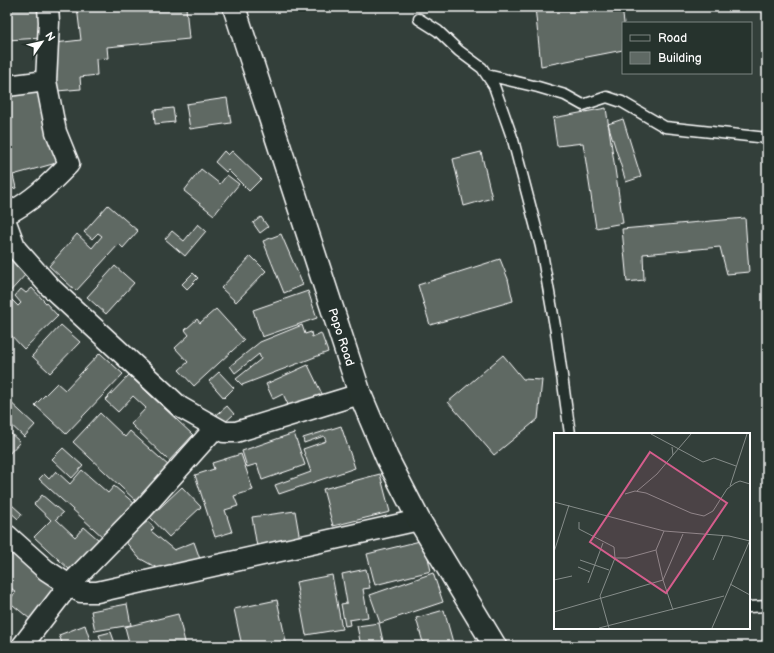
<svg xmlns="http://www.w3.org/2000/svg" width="774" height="653" viewBox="0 0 774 653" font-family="'Balsamiq Sans',sans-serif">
  <rect width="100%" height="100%" fill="#333f3a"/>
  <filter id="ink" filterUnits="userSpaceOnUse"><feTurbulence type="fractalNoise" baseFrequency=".025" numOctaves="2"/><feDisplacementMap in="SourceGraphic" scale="8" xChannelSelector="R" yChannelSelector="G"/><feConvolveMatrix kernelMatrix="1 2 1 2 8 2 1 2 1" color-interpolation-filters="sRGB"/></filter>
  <g filter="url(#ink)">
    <!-- building -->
    <path fill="#5f6964" stroke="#fff" d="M7 7H40L42 38 7 40Z
      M77 7H186L189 39 107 47 108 58 96 59 97 75 80 77 81 89 57 91 53 51 55 43 81 40Z
      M535 7H622L624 23 623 50 541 66Z
      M39 86 60 162 13 175 16 188 7 190V95Z
      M227 98 231 123 190 129 186 104Z
      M173 108 175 122 155 124 154 110Z
      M606 108 623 223 596 228 583 143 557 146 553 118Z
      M623 119 641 177 626 182 608 124Z
      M224 151 228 155 232 151 261 179 249 191 228 170 226 172 215 162Z
      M481 152 492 198 464 206 453 159Z
      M201 169 220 184 227 175 239 184 214 215 184 191Z
      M108 205 138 231 123 248 119 244 76 291 49 266 77 234 92 248 102 236 98 233 92 239 84 232Z
      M261 217 268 227 260 233 253 223Z
      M745 218 749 272 727 274 720 247 643 254 644 280 627 282 622 229Z
      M198 224 206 231 185 256 165 239 172 231 184 241Z
      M281 234 303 285 284 293 263 241Z
      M7 255 27 273 7 295Z
      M251 256 266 271 236 302 221 288Z
      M500 259 508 279 513 301 430 325 418 285Z
      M115 266 134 283 106 314 87 297Z
      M193 273 198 278 187 289 182 284Z
      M32 288 58 316 24 349 7 331V318L9 316 7 314V305L12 300 18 306 21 303 15 296 21 289 26 293Z
      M308 291 317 318 262 337 253 310Z
      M216 309 244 340 194 386 179 370 188 362 175 348 189 335 185 330 197 319 200 323Z
      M61 325 80 342 50 373 32 356Z
      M302 325 305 334 311 332 312 337 321 333 328 352 242 385 236 379 261 359 259 354 235 373 230 366 260 342Z
      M100 353 123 374 66 434 35 405 57 383 65 390Z
      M503 355 523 379 542 380 538 419 494 455 448 402Z
      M308 365 323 396 291 411 283 394 273 399 266 384Z
      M219 372 234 388 224 398 209 381Z
      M129 375 193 435 169 461 131 424 146 408 133 396 118 412 105 400Z
      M7 399 35 425 24 437 7 421Z
      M227 406 234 414 220 427 212 419Z
      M100 413 125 437 130 431 170 467 137 502 73 442Z
      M341 426 355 468 279 494 275 485 311 472 303 449 326 441 324 436 304 443 303 438Z
      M7 430 20 442 7 456Z
      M294 433 305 465 262 480 257 464 247 467 242 451Z
      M63 448 83 466 72 478 52 459Z
      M241 454 253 490 234 496 238 506 225 510 232 532 215 537 195 475 214 469 212 463Z
      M82 470 108 493 114 486 135 504 104 538 39 479 44 474 49 479 56 471 70 484Z
      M380 474 390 512 333 526 323 489Z
      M182 487 201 507 169 537 150 517Z
      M42 495 63 513 56 519 75 537 84 527 99 540 71 571 34 537 51 520 34 504Z
      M12 505 22 514 18 519 8 510Z
      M295 511 300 540 257 547 252 517Z
      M148 521 154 528 151 531 174 550 194 542 200 559 179 567 157 568 139 558 124 540Z
      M424 540 431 571 375 585 367 554Z
      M14 552 56 587 30 619 8 601 16 592 7 585V560Z
      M366 569 370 588 363 589 368 617 349 620 350 625 345 626 341 604 347 603 342 574Z
      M433 573 443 602 380 623 370 595Z
      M332 575 342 629 306 635 296 582Z
      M277 600 287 646H242L234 609Z
      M127 604 131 625 95 631 91 611Z
      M444 610 454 646H424L416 618Z
      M178 614 186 646H130L125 627Z
      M379 623 384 646H361L357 626Z
      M85 625 92 646H63L59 635Z
      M111 632 116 646H103L99 635Z"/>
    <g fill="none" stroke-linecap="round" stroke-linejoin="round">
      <!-- service casing -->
      <g stroke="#fff" stroke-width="13">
        <path id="service" d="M419 19 438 31 459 51 482 68 494 86 513 140 541 247 556 332 570 434
          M487 75 538 87 565 95 583 105 607 97 622 102 665 127 767 138
          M749 607 767 606"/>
      </g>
      <!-- minor casing -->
      <g stroke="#fff" stroke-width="23">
        <path id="minor" d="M7 86 46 81
          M7 214C31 202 50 184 69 164L56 132 46 81 49 22 48 7
          M7 225 16 249 50 287 180 407 224 432H236L360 394
          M7 535 46 570 69 585 143 509 215 428
          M22 646 69 585 81 592H97L419 520"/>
      </g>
      <!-- secondary casing -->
      <g stroke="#fff" stroke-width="25">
        <g id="secondary">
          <path id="s1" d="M234 7 360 394 387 458 419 520 495 646"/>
        </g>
      </g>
      <!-- service -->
      <use href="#service" stroke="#26332d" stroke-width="10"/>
      <!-- minor -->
      <use href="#minor" stroke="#26332d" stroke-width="20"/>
      <!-- secondary -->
      <use href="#secondary" stroke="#26332d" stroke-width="22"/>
    </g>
  </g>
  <g text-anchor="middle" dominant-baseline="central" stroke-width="4" stroke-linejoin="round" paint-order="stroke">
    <!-- street labels -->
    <g font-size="12" fill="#fff" stroke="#26332d">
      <text stroke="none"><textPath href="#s1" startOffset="347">Popo Road</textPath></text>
    </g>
  </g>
  <!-- overview -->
  <g transform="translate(554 433)">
    <rect width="196" height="196" fill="#333f3a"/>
    <path fill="none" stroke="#858c89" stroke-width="1" d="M97 1 149 29 160 25 182 33M119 22 137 1M176 53 193 1M83 58 103 41 119 22 118 14M71 61 81 58 92 60 137 80 150 83 159 78 173 56 181 50 186 48 196 51M0 69 110 98 175 103 196 108M25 89V96L60 114 61 125 46 163 55 195M0 119 15 72M61 125H73L102 117 110 98M26 127 55 137M159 127 169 103M24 134 36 139M0 147 18 143M34 150 49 110M176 151 196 162M119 177 109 147 129 101M0 179 109 147 102 117M45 195 170 163M158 195 196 107"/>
    <path fill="#d45d8c" fill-opacity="0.15" stroke="#d45d8c" stroke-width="2" d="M96 19 173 70 112 160 36 109Z"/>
    <rect width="196" height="196" fill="none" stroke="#fff" stroke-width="2"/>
  </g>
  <!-- margin -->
  <rect width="774" height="653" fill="none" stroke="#26332d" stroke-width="24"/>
  <rect x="12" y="12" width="750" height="629" fill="none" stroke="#fff" stroke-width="1.5" filter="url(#ink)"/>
  <!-- legend -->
  <rect x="622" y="22" width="130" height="52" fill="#26332d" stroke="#7d8581"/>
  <rect x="630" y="35" width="20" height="6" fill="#26332d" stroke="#7d8581"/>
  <text x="658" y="42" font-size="12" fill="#ffffff">Road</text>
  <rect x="630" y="52" width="20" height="12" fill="#5f6964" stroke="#7d8581"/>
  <text x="658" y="62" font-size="12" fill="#ffffff">Building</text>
  <!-- north arrow -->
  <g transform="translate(42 42) rotate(56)" stroke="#26332d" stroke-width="3" paint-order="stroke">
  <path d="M0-3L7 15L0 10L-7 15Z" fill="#ffffff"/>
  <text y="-6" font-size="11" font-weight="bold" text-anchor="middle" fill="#ffffff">N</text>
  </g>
</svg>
